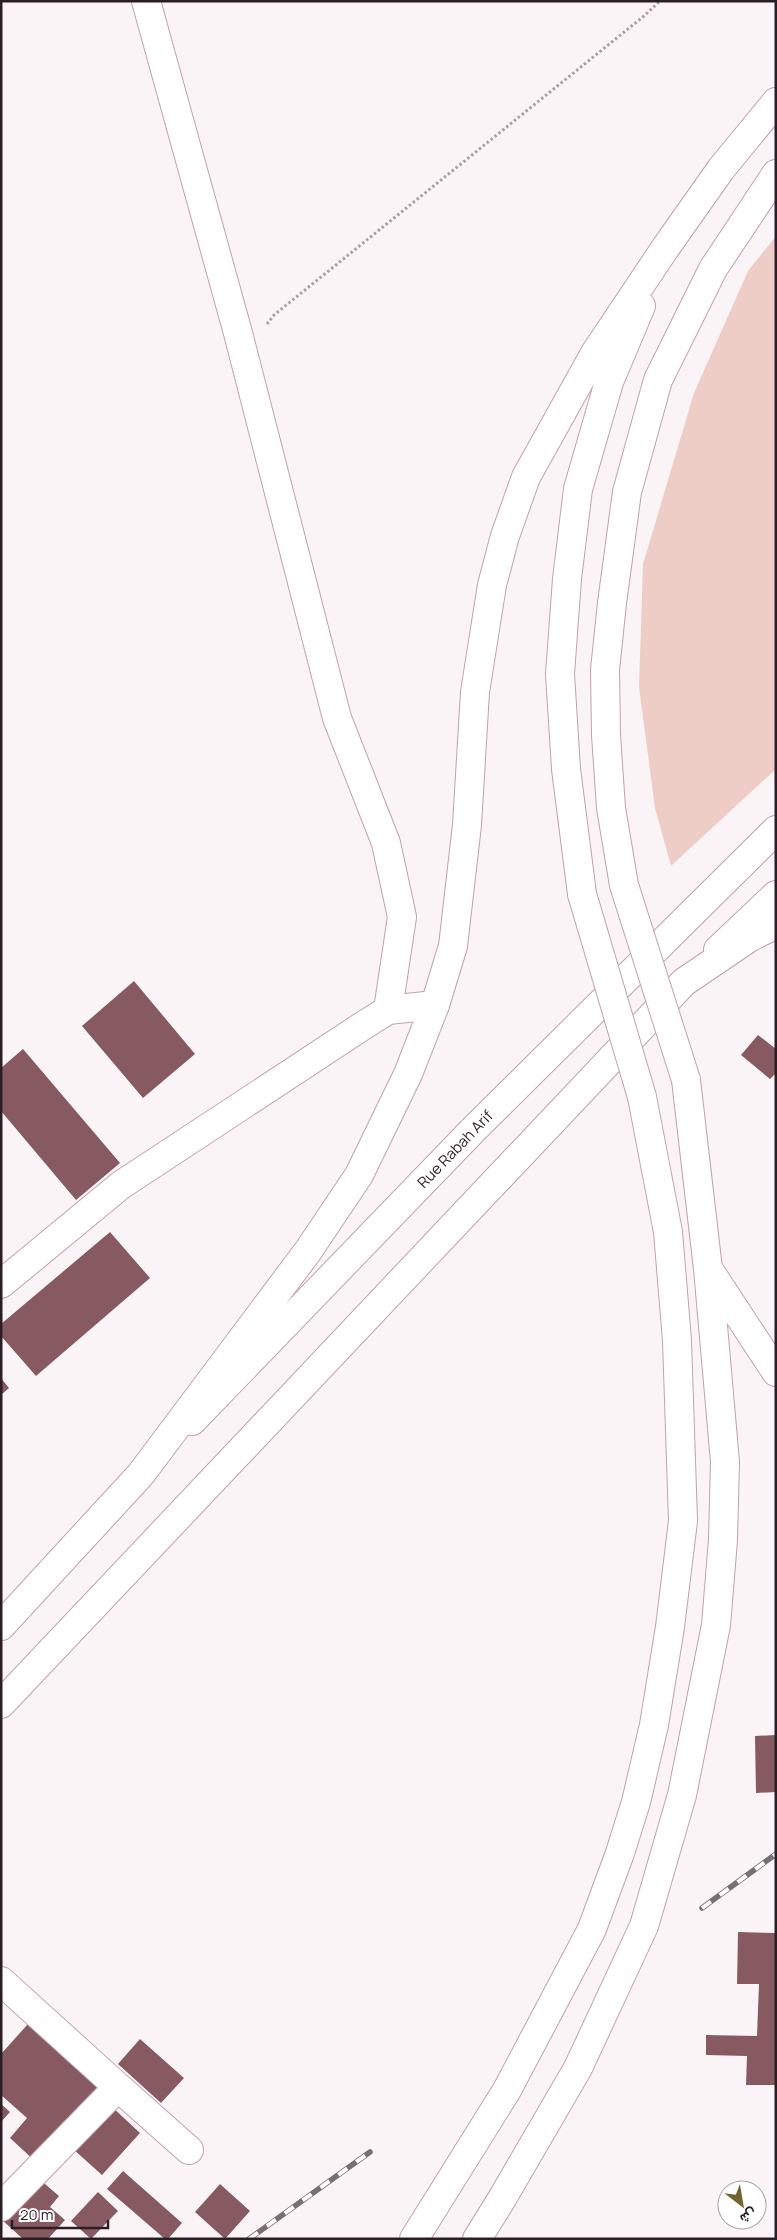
<svg xmlns="http://www.w3.org/2000/svg" width="777" height="2240" viewBox="0 0 777 2240" font-family="Manrope,Vazirmatn,sans-serif">
  <rect width="100%" height="100%" fill="#fbf4f7"/>
  <!-- green -->
  <path fill="#eecdc7" d="M776 236V769L671 866 655 808 639 687 643 564 694 393 748 271Z"/>
  <!-- building -->
  <path fill="#875960" d="M134 981 195 1054 143 1098 82 1026Z
    M758 1035 776 1049V1073L770 1079 741 1055Z
    M23 1049 120 1163 76 1200 1 1111V1068Z
    M110 1232 150 1278 36 1376 1 1336V1324Z
    M1 1378 9 1388 1 1395Z
    M776 1735V1792L756 1793 755 1736Z
    M738 1932 776 1933V2085H746L747 2056 706 2055V2035L757 2036 759 1984H737Z
    M28 2024 105 2092 36 2162 10 2138 27 2118 1 2095V2054Z
    M140 2039 184 2078 161 2103 118 2064Z
    M1 2104 10 2112 1 2122Z
    M111 2106 140 2133 102 2175 73 2149Z
    M123 2171 182 2223 168 2239H165L107 2189Z
    M38 2178 59 2196 50 2207 65 2220 48 2239H23L1 2219Z
    M220 2184 250 2211 225 2239 195 2212Z
    M98 2192 118 2211 91 2239 71 2221Z"/>
  <g fill="none" stroke-linecap="round" stroke-linejoin="round">
    <!-- minor casing -->
    <g stroke="#c2a0af" stroke-width="30">
      <path id="minor" d="M146 1 238 333 337 718 386 843 402 917 388 1010
        M1 1284 121 1185 361 1027 388 1010 435 1005
        M1 1981 118 2087 1 2207
        M118 2087 189 2150"/>
    </g>
    <!-- major casing -->
    <g stroke="#c2a0af" stroke-width="30">
      <path id="major" d="M718 950 776 895
        M192 1421 475 1128 776 830"/>
    </g>
    <!-- highway casing -->
    <g stroke="#c2a0af" stroke-width="30">
      <path id="highway" d="M624 885 611 808 606 735 605 670 612 603 627 492 658 380 713 269 776 174
        M582 894 566 769 560 674 567 579 578 489 609 382 641 306
        M711 1273 776 1372
        M1 1626 141 1474 308 1251 359 1175 408 1074 435 1005 453 946 467 825 475 692 492 585 505 536 526 477 595 353 666 247 721 169 776 102
        M1 1704 684 982 749 938 776 924
        M414 2239 507 2090 592 1929 620 1853 636 1802 654 1725 670 1627 683 1521 677 1340 668 1232 642 1097
        M477 2239 503 2197 578 2068 644 1926 682 1795 716 1625 723 1540 725 1462 708 1269 686 1080"/>
    </g>
    <!-- path -->
    <path stroke="#a9a0a4" stroke-width="3" stroke-dasharray="2.5 2.5" stroke-linecap="butt" d="M267 324 274 315 644 16 660 1"/>
    <!-- minor -->
    <use href="#minor" stroke="#fff" stroke-width="28"/>
    <!-- major -->
    <use href="#major" stroke="#fff" stroke-width="28"/>
    <!-- highway -->
    <use href="#highway" stroke="#fff" stroke-width="28"/>
    <!-- rail casing -->
    <g stroke="#796e73" stroke-width="5.5">
      <path id="rail" d="M702 1908 776 1854
        M249 2239 370 2152"/>
    </g>
    <!-- rail -->
    <use href="#rail" stroke="#fff" stroke-width="4" stroke-dasharray="11" stroke-linecap="butt"/>
    <!-- highway-bridge casing -->
    <g stroke="#c2a0af" stroke-width="30" stroke-linecap="butt">
      <path id="highway-bridge" d="M624 885 686 1080
        M582 894 642 1097"/>
    </g>
    <!-- highway-bridge -->
    <use href="#highway-bridge" stroke="#fff" stroke-width="28"/>
  </g>
  <g text-anchor="middle" dominant-baseline="central" stroke-width="5" stroke-linejoin="round" paint-order="stroke">
    <!-- street labels -->
    <g font-size="15" fill="#2b1e24" stroke="#fff">
      <text transform="translate(455 1149) rotate(-46)">Rue Rabah Arif</text>
    </g>
  </g>
  <!-- border -->
  <rect width="777" height="2240" fill="none" stroke="#2b1e24" stroke-width="5"/>
  <!-- north arrow -->
  <g transform="translate(742 2205) rotate(149)"><circle r="24" fill="#ffffff" stroke="#aaa5a7"/>
  <path d="M0-4L9 19L0 12L-9 19Z" fill="#716431"/>
  <text y="-8" font-size="14" font-weight="bold" text-anchor="middle" fill="#2b1e24">ش</text>
  </g>
  <!-- scale -->
  <path d="M12 2220v8h96v-8" fill="none" stroke="#2b1e24" stroke-width="2.5"/>
  <text x="20" y="2220" font-size="15" fill="#2b1e24" stroke="#ffffff" stroke-width="4" paint-order="stroke">20 m</text>
</svg>
